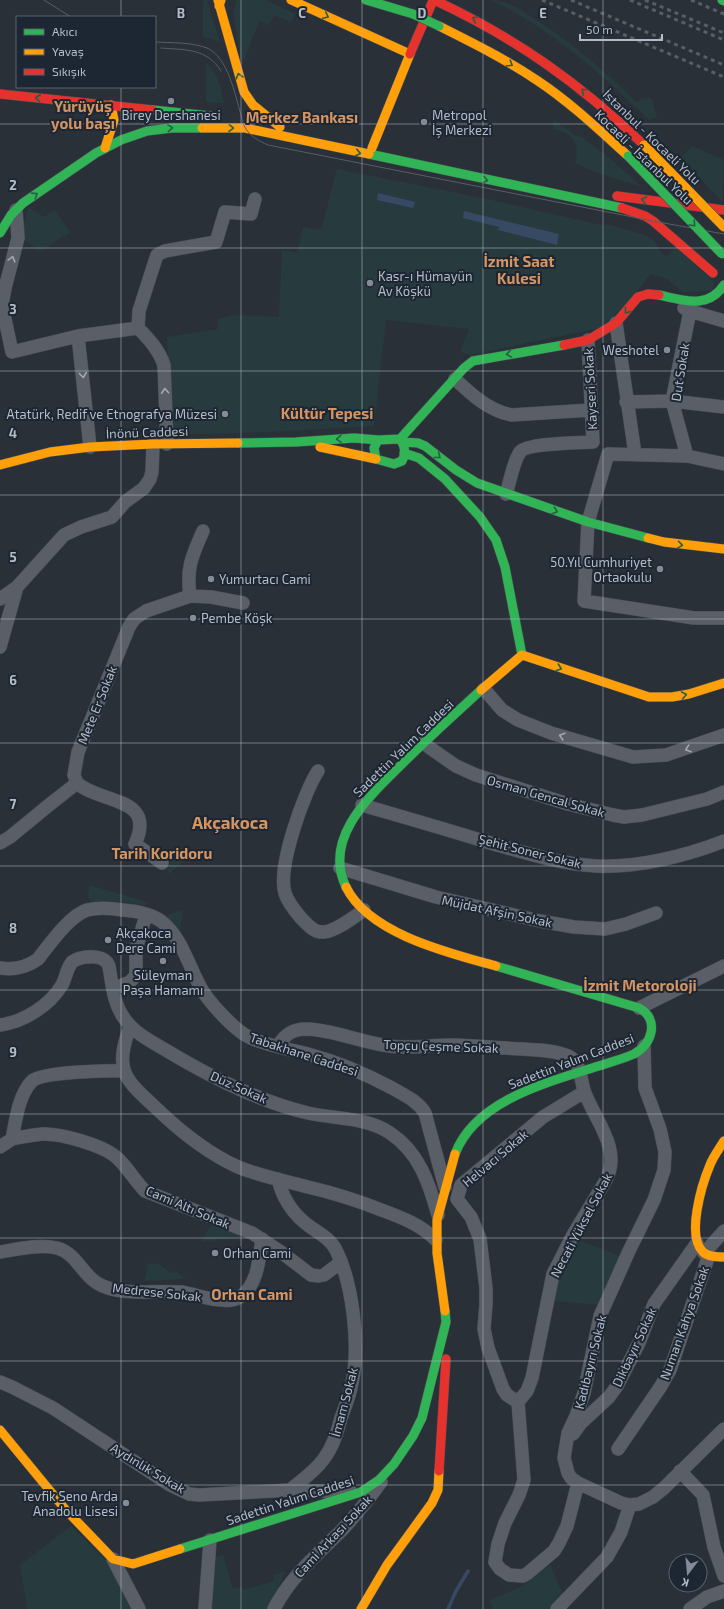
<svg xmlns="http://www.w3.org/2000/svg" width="724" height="1609" viewBox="0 0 724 1609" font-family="'Exo 2',sans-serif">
  <rect width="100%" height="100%" fill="#2a3038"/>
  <!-- green -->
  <path fill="#273a3e" d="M203 0H207L220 42 203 36Z
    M236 0H266L295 14 291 22 274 15 269 25 259 21 242 66 233 14Z
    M491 0C507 0 522 10 535 19 573 43 605 71 636 102L644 98 652 99 657 117 649 120C601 74 552 29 491 0Z
    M206 64C218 70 221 91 224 103L206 102Z
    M554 120 575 135 582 137 613 161 642 187 598 173 575 163C581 142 573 134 553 129Z
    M692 146 724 160 723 203 681 157Z
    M337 169 492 200 605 226 606 224 643 234 651 238 656 243 659 250 666 257 676 247 714 282 713 291 682 292 667 279 651 274 647 278 633 298 600 328 469 355 460 352 469 329 386 320 374 426 270 432 172 435 167 337 218 329V319L235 315 279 317 282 250 297 253 303 227 321 230Z
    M28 207 44 217 55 210 71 233 60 238 40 252C35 248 29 244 25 240 18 233 28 216 28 207Z
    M186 846 190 849 188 861H185L167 875C169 864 174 849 186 846Z
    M90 885 150 903 144 905 113 901H90L88 895Z
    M183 910 180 930 177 932 166 915Z
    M212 1223 247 1236 201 1242Z
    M577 1239 622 1257 600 1305 553 1301 561 1266Z
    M148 1263 158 1264 172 1273 176 1271 186 1279 144 1281Z
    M71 1526 108 1562 134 1609H27L20 1565Z
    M223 1555 233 1589 242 1587 243 1590 274 1581 273 1575 286 1571 268 1609H210L213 1558Z
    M550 1564 564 1597 550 1609H493L489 1601 521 1587Z"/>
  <!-- water -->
  <path fill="#384963" d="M378 193 415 202 413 208 377 200Z
    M464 211 559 234 557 245 498 230 499 227 463 218Z"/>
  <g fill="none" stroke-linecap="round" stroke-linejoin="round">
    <!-- stream -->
    <path stroke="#384963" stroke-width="3.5" d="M448 1609 456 1591 468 1571"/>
    <!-- street casing -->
    <g stroke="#484c53" stroke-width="14">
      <path id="street" d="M16 210 18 238 5 288 2 305 12 352 78 336 138 328
        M684 308 690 311 724 321
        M616 323 635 454
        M78 336 90 447
        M588 340 593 442
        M455 379C472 395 488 410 511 415L591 410
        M626 402 672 401 724 407
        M167 444 164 365C159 350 149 339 138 328L139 311 155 261 157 255 165 251 216 242 225 212 251 214 255 199
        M608 454 588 522 584 601 694 618H724
        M608 454 687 456 724 464
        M687 456 672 401 690 311
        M506 494C510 482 513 462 520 452 527 443 579 443 593 442
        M190 596C186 568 192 556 203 531
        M0 599 17 587 64 535 81 527 112 517 125 502 144 488 150 479 152 472 153 444
        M0 647 17 587
        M484 689 502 710 518 720 551 733 633 757 666 755 724 735
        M423 743 456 766 476 775 568 804 613 815 624 817 642 815 707 799 724 792
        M318 771C304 792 277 868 285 893 288 903 295 911 301 918 308 925 314 933 324 932 336 931 354 917 364 910
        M77 783 74 775 78 752 129 627 134 619 146 611 190 596 211 597 243 603
        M362 805C403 817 445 829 487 842 522 852 559 864 596 866 637 868 686 856 724 841
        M0 843 10 837 49 805 77 783C100 804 157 796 135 844L162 863
        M340 868 436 897 540 921 574 927 605 929 626 924 656 913
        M0 968C14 970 26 968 38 959 50 944 69 916 87 910 99 907 111 908 123 910 135 911 151 914 161 921 184 939 189 970 204 993 212 1005 234 1029 247 1036 260 1044 291 1050 308 1054 338 1062 364 1073 392 1088 404 1095 418 1101 425 1113L445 1187
        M113 989 130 982 136 975V949L146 915
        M639 1008 724 966
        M0 1025C24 1022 50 1005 62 985 66 977 67 968 72 962 81 956 104 953 109 966 112 983 113 1003 124 1018 133 1032 150 1041 164 1049 207 1075 260 1102 308 1113 334 1119 367 1117 390 1133 419 1152 429 1183 438 1215
        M130 1026C114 1072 124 1078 157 1109 181 1132 207 1153 238 1167 260 1176 285 1181 308 1187 334 1193 359 1201 384 1211 403 1218 421 1225 436 1240
        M278 1046C285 1034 293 1029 307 1029 335 1030 362 1043 390 1046 411 1049 432 1045 454 1045 477 1046 500 1048 523 1049 537 1050 555 1050 568 1056 582 1062 580 1081 585 1093 595 1120 622 1149 606 1180L574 1233 553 1274 532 1378 527 1391 518 1402
        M644 1046 645 1088 660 1129 665 1152 664 1170 654 1200 629 1251 600 1316 584 1393 576 1416 568 1433 564 1458 568 1473 571 1478 578 1483 621 1503 630 1505 639 1504 653 1497 664 1488 724 1429
        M12 1139C22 1137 32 1135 42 1134 60 1133 101 1145 115 1156 127 1166 134 1180 145 1191L252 1233 281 1252 311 1275 319 1276 324 1275 341 1262
        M0 1147 12 1139C16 1120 18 1096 32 1081 42 1072 108 1070 124 1071
        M278 1179C282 1196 291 1211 304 1222 314 1231 330 1237 336 1250 353 1284 360 1346 352 1383 350 1395 345 1407 341 1418 337 1433 333 1447 323 1460 314 1472 301 1481 290 1490
        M0 1252C18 1249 39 1244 57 1248 76 1253 82 1274 97 1283 119 1297 157 1290 181 1292 195 1294 209 1300 223 1300 229 1301 235 1300 240 1297 258 1285 259 1259 262 1239
        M704 1253 724 1231
        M0 1382 12 1387 53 1408 170 1485 189 1494 199 1495 290 1490 351 1492
        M518 1402 507 1395 503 1389 488 1348 484 1329 486 1304V1288L480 1239 471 1217 457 1199 461 1185 543 1117 584 1092
        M518 1402 524 1480 519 1495 505 1523 498 1544 495 1562 500 1569 509 1575 523 1576 528 1573 554 1551 559 1543 567 1526 578 1483
        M573 1434 581 1423 609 1397 617 1386 639 1343 654 1304 697 1243
        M618 1449 661 1386 670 1370 709 1255
        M680 1471 703 1495 714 1547 724 1576
        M113 1559 139 1609
        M205 1609 210 1540
        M274 1609C290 1577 317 1555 342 1530 356 1515 369 1499 381 1482
        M557 1609 607 1557 621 1532 630 1505
        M690 1609 707 1597 724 1591"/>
    </g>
    <!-- fast casing -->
    <g stroke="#484c53" stroke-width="10">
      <path id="fast" d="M366 0 413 14
        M722 0 724 1
        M153 110 211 116
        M369 154 622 208
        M0 233 11 215 23 203 96 153 121 140 147 131 172 128H202
        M659 295C683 300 708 310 724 285
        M400 439 464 368 473 361 564 345
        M400 439C405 446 406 454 402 461L394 464 376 459 374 448 378 440Z
        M403 442 418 443 425 446 456 470 477 483 588 522 648 538
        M238 443 296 442 354 438 378 440
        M404 453 419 458 445 479 480 517 496 540 505 567 522 655
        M346 887C322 837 372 794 403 763 428 738 455 714 481 690
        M455 1154C476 1098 553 1081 605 1064 614 1061 625 1058 634 1054 652 1045 660 1019 639 1008L496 966
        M180 1549 361 1492 379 1480 394 1464 413 1436 422 1418 446 1322 445 1311"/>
    </g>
    <!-- slow casing -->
    <g stroke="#484c53" stroke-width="10">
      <path id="slow" d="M218 0 244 92 253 105 280 127
        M291 0 410 54 372 148
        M219 6 221 0
        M439 26C473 43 507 60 538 81 571 103 599 130 628 156
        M202 128H245L369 154
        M105 148 114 120 111 105
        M320 447 376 459
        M0 465 50 452 90 447 153 444 238 443
        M648 538 664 542 724 549
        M522 655 649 697H672L689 694 724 683
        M481 690 522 655
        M346 887C369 934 449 953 496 966
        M724 1141C719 1149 713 1157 710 1165 702 1184 686 1236 703 1252 708 1257 717 1257 724 1257
        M445 1311 437 1253V1220L455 1154
        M0 1430 65 1509 113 1559 133 1564 180 1549
        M361 1609 387 1565 432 1503 438 1490 439 1471"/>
    </g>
    <!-- jam casing -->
    <g stroke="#484c53" stroke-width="10">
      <path id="jam" d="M434 0C516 38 579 83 644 145
        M410 54 432 3
        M0 94 153 110
        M617 196 724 210
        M622 208 645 216 653 221 713 273
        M564 345 588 340 616 323 638 297 648 294 659 295
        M439 1471 446 1359"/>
    </g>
    <!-- street -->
    <use href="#street" stroke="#5a5e66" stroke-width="13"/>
    <!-- fast -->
    <use href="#fast" stroke="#30b455" stroke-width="9"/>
    <!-- slow -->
    <use href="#slow" stroke="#ff9f0a" stroke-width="9"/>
    <!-- jam -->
    <use href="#jam" stroke="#e5322d" stroke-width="9"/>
    <!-- tram -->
    <path stroke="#595d64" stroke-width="1" d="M44 0 71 17
      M155 42C172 43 191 42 207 48 228 57 235 95 241 115 242 119 243 125 246 129 251 137 259 141 268 145L653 221 724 234
      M161 48C185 50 207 48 221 71"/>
    <!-- rail -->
    <path stroke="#595d64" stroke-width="3" stroke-dasharray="4 4" stroke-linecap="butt" d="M542 0 724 77
      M571 0 724 65
      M630 0 724 40
      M645 0 724 33
      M691 0 724 14"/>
    <!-- fast-bridge casing -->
    <g stroke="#474c53" stroke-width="10" stroke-linecap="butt">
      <path id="fast-bridge" d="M413 14 439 26
        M628 156 722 254"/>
    </g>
    <!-- slow-bridge casing -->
    <g stroke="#474c53" stroke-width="10" stroke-linecap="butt">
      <path id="slow-bridge" d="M644 145 724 227"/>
    </g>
    <!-- fast-bridge -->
    <use href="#fast-bridge" stroke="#30b455" stroke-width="9"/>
    <!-- slow-bridge -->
    <use href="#slow-bridge" stroke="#ff9f0a" stroke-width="9"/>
  </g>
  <!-- one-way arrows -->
  <defs><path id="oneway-chevron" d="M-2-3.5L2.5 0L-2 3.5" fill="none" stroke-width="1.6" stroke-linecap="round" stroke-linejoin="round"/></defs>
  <g stroke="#255f41">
    <use href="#oneway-chevron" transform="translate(326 16) rotate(25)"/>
    <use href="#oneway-chevron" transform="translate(475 19) rotate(-154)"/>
    <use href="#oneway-chevron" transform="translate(510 64) rotate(32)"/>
    <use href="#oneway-chevron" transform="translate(239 76) rotate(-106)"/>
    <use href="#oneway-chevron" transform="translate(584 91) rotate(-141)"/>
    <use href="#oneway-chevron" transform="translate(38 98) rotate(-174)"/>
    <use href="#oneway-chevron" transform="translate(170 128) rotate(-5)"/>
    <use href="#oneway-chevron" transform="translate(231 128) rotate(1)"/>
    <use href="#oneway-chevron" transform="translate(358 153) rotate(13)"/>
    <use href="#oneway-chevron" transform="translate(485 180) rotate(12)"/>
    <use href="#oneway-chevron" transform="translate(35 195) rotate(-33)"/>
    <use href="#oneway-chevron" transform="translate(644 200) rotate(-170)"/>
    <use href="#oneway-chevron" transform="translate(693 224) rotate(46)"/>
    <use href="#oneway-chevron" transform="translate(627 311) rotate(128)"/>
    <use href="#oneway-chevron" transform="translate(509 354) rotate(172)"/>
    <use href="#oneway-chevron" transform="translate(339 439) rotate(177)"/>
    <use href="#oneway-chevron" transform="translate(438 456) rotate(39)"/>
    <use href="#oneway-chevron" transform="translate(555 511) rotate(19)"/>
    <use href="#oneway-chevron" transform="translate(680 545) rotate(9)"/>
    <use href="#oneway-chevron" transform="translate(559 668) rotate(19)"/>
    <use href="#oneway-chevron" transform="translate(684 695) rotate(-10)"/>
  </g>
  <g stroke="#a2a9b5">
    <use href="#oneway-chevron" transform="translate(12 259) rotate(-75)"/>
    <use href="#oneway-chevron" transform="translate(83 375) rotate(83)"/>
    <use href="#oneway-chevron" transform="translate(165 391) rotate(-94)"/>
    <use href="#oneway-chevron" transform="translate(562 736) rotate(-163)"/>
    <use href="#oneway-chevron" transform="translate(688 749) rotate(161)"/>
  </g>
  <!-- grid -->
  <path fill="none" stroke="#b4bcc9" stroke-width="1" stroke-opacity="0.55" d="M121 0V17M241 0V1609M362 0V1609M483 0V1609M603 0V1609M121 87V1609M0 124H724M0 248H724M0 371H724M0 495H724M0 619H724M0 743H724M0 866H724M0 990H724M0 1114H724M0 1238H724M0 1361H724M0 1485H724"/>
  <!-- markers -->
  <g fill="#848b96" stroke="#1d2633" stroke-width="1.5">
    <circle cx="171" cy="101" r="4"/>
    <circle cx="424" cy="122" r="4"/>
    <circle cx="370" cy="283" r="4"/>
    <circle cx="667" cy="350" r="4"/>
    <circle cx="225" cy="414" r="4"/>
    <circle cx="660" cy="569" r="4"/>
    <circle cx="211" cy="579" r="4"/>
    <circle cx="193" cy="618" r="4"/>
    <circle cx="108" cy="940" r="4"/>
    <circle cx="163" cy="961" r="4"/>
    <circle cx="215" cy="1253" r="4"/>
    <circle cx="126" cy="1503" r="4"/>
  </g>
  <g text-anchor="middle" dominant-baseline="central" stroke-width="4" stroke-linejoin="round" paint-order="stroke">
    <!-- poi labels -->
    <g font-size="13" fill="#b4bcc9" stroke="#1d2633" text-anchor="start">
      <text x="171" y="115" text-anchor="middle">Birey Dershanesi</text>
      <text x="432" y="115">Metropol<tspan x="432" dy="15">İş Merkezi</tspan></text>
      <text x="378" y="276">Kasr-ı Hümayün<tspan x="378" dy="15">Av Köşkü</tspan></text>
      <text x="659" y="350" text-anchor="end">Weshotel</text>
      <text x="217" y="414" text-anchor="end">Atatürk, Redif ve Etnografya Müzesi</text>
      <text x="652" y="562" text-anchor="end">50.Yıl Cumhuriyet<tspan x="652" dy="15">Ortaokulu</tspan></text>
      <text x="219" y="579">Yumurtacı Cami</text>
      <text x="201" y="618">Pembe Köşk</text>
      <text x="116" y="933">Akçakoca<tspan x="116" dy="15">Dere Cami</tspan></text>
      <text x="163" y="975" text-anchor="middle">Süleyman<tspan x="163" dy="15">Paşa Hamamı</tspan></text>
      <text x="223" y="1253">Orhan Cami</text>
      <text x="118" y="1496" text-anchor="end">Tevfik Seno Arda<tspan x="118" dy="15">Anadolu Lisesi</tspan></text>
    </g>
    <!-- street labels -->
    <g font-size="13" fill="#b4bcc9" stroke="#1d2633">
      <text transform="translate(652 137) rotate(44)">İstanbul - Kocaeli Yolu</text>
      <text transform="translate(644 157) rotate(44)">Kocaeli - İstanbul Yolu</text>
      <text transform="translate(680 372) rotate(-81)">Dut Sokak</text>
      <text transform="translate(590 389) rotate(-93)">Kayseri Sokak</text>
      <text transform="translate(147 432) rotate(-2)">İnönü Caddesi</text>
      <text transform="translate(97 705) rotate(-68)">Mete Er Sokak</text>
      <text transform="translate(403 748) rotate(-44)">Sadettin Yalım Caddesi</text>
      <text transform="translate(546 796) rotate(16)">Osman Gencal Sokak</text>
      <text transform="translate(530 851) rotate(14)">Şehit Soner Sokak</text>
      <text transform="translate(497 911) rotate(12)">Müjdat Afşin Sokak</text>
      <text transform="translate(441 1046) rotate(2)">Topçu Çeşme Sokak</text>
      <text transform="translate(304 1054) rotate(18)">Tabakhane Caddesi</text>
      <text transform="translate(571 1061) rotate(-21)">Sadettin Yalım Caddesi</text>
      <text transform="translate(239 1087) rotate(24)">Düz Sokak</text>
      <text transform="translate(495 1158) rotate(-40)">Helvacı Sokak</text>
      <text transform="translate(188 1207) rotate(23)">Cami Altı Sokak</text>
      <text transform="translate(581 1225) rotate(-62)">Necati Yüksel Sokak</text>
      <text transform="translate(157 1292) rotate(6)">Medrese Sokak</text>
      <text transform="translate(684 1323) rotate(-70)">Numan Kahya Sokak</text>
      <text transform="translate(634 1347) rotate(-65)">Dikbayır Sokak</text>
      <text transform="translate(590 1362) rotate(-76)">Kadıbayırı Sokak</text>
      <text transform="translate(344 1402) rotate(-75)">İmam Sokak</text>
      <text transform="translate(148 1468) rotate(31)">Aydınlık Sokak</text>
      <text transform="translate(290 1500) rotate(-18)">Sadettin Yalım Caddesi</text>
      <text transform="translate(333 1536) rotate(-47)">Cami Arkası Sokak</text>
    </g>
    <!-- quarter labels -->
    <g font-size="15" font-weight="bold" fill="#d59563" stroke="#1d2633">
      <text x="83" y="106">Yürüyüş<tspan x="83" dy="17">yolu başı</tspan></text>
      <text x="302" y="117">Merkez Bankası</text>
      <text x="519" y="261">İzmit Saat<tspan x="519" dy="17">Kulesi</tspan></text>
      <text x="327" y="413">Kültür Tepesi</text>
      <text x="162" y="853">Tarih Koridoru</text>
      <text x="640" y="985">İzmit Metoroloji</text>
      <text x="252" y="1294">Orhan Cami</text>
    </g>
    <!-- district labels -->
    <g font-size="17" font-weight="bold" fill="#d59563" stroke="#1d2633">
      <text x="230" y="822">Akçakoca</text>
    </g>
  </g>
  <g font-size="13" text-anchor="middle" font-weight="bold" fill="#b4bcc9" stroke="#1d2633" stroke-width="4" stroke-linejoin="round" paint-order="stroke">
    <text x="181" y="18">B</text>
    <text x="302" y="18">C</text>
    <text x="422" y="18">D</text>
    <text x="543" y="18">E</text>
    <text x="13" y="190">2</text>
    <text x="13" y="314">3</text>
    <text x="13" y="438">4</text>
    <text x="13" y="562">5</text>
    <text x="13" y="685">6</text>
    <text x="13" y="809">7</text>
    <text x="13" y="933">8</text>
    <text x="13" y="1057">9</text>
  </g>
  <!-- legend -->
  <rect x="16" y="16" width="140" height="72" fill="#1d2633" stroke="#59626f"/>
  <rect x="24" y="29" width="20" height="6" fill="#30b455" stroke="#59626f"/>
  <text x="52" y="36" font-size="12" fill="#b4bcc9">Akıcı</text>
  <rect x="24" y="49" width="20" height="6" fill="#ff9f0a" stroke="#59626f"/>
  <text x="52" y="56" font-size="12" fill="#b4bcc9">Yavaş</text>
  <rect x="24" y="69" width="20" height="6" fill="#e5322d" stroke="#59626f"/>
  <text x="52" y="76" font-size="12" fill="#b4bcc9">Sıkışık</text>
  <!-- north arrow -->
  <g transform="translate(688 1573) rotate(196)"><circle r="19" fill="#1d2633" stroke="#59626f"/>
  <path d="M0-3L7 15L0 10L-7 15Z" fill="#848b96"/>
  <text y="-6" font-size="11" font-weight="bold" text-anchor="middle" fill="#b4bcc9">K</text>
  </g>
  <!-- scale -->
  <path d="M580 34v6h82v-6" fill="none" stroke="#b4bcc9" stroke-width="2"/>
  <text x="586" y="34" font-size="12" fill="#b4bcc9" stroke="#1d2633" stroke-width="3" paint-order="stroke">50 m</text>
</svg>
